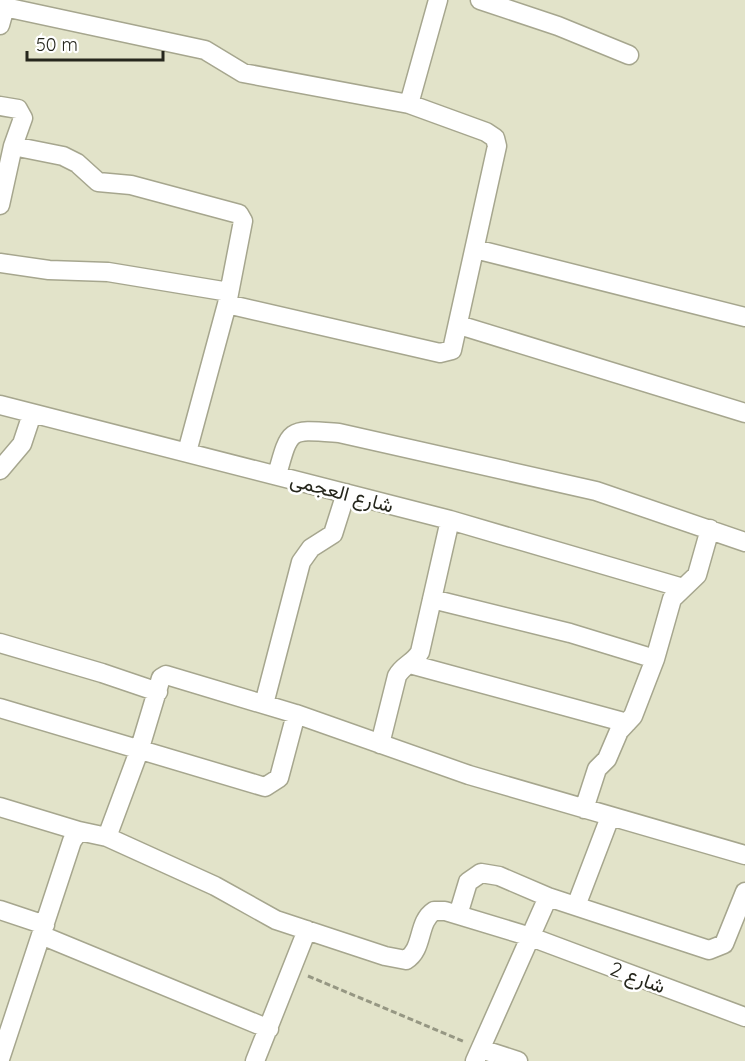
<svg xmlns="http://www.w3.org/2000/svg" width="745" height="1061" viewBox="0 0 745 1061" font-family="Quicksand,Vazirmatn,sans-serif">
  <rect width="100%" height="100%" fill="#e2e3c9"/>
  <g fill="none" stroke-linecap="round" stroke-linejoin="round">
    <!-- street casing -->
    <g stroke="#a6a68e" stroke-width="21">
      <path id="street" d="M480 0 558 26 629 55
        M0 6 205 50 243 73 409 104 486 132 495 138 497 146 452 350 440 353 227 304 187 452
        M0 25 5 7
        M409 104 438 0
        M0 106 18 109 23 118 13 146 0 205
        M13 146 63 156 77 163 98 182 131 185 239 214 243 221 227 304
        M475 249 745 317
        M0 263 49 270 108 272 229 292
        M459 325 745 413
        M0 405 450 520 683 588
        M0 470 22 444 32 414
        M277 475C290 427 289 429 339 433L596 491 745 542
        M432 599 570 633 655 659
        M0 643 102 673 158 692
        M410 664 627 723
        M264 704 301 562 311 548 333 534 346 493
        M0 708 265 787 279 778 296 714
        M380 744 397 676C403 665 414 663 420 652L450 520
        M0 807 79 831
        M584 809 597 769 607 759 619 731 633 716 655 659 672 599 697 575 710 529
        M107 837 215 886 276 920 385 956 406 960C424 949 417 922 434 911H445L531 937 745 1017
        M576 906 610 817
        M0 910 45 925
        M458 915 468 882 481 873 499 876 548 897 709 950 724 944 745 892
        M41 935 269 1029
        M481 1049 518 1061
        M0 1059 72 841 79 831 107 837 139 751 161 678 166 675 296 714 469 775 745 855
        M255 1061 307 930
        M475 1061 548 897"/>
    </g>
    <!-- path -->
    <path stroke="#969783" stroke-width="3" stroke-dasharray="6 3" stroke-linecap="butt" d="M308 976 465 1042"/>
    <!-- street -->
    <use href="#street" stroke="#fff" stroke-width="18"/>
  </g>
  <g text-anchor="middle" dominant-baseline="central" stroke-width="5" stroke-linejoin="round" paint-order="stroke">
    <!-- street labels -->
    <g font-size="20" fill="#26271d" stroke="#fff">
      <text transform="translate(342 492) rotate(15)">شارع العجمى</text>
      <text transform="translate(638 977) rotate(20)">شارع 2</text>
    </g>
  </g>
  <!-- scale -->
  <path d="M27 51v9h136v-9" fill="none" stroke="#26271d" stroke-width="3"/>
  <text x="36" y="51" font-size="18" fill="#26271d" stroke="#ffffff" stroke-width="4.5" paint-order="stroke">50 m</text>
</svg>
